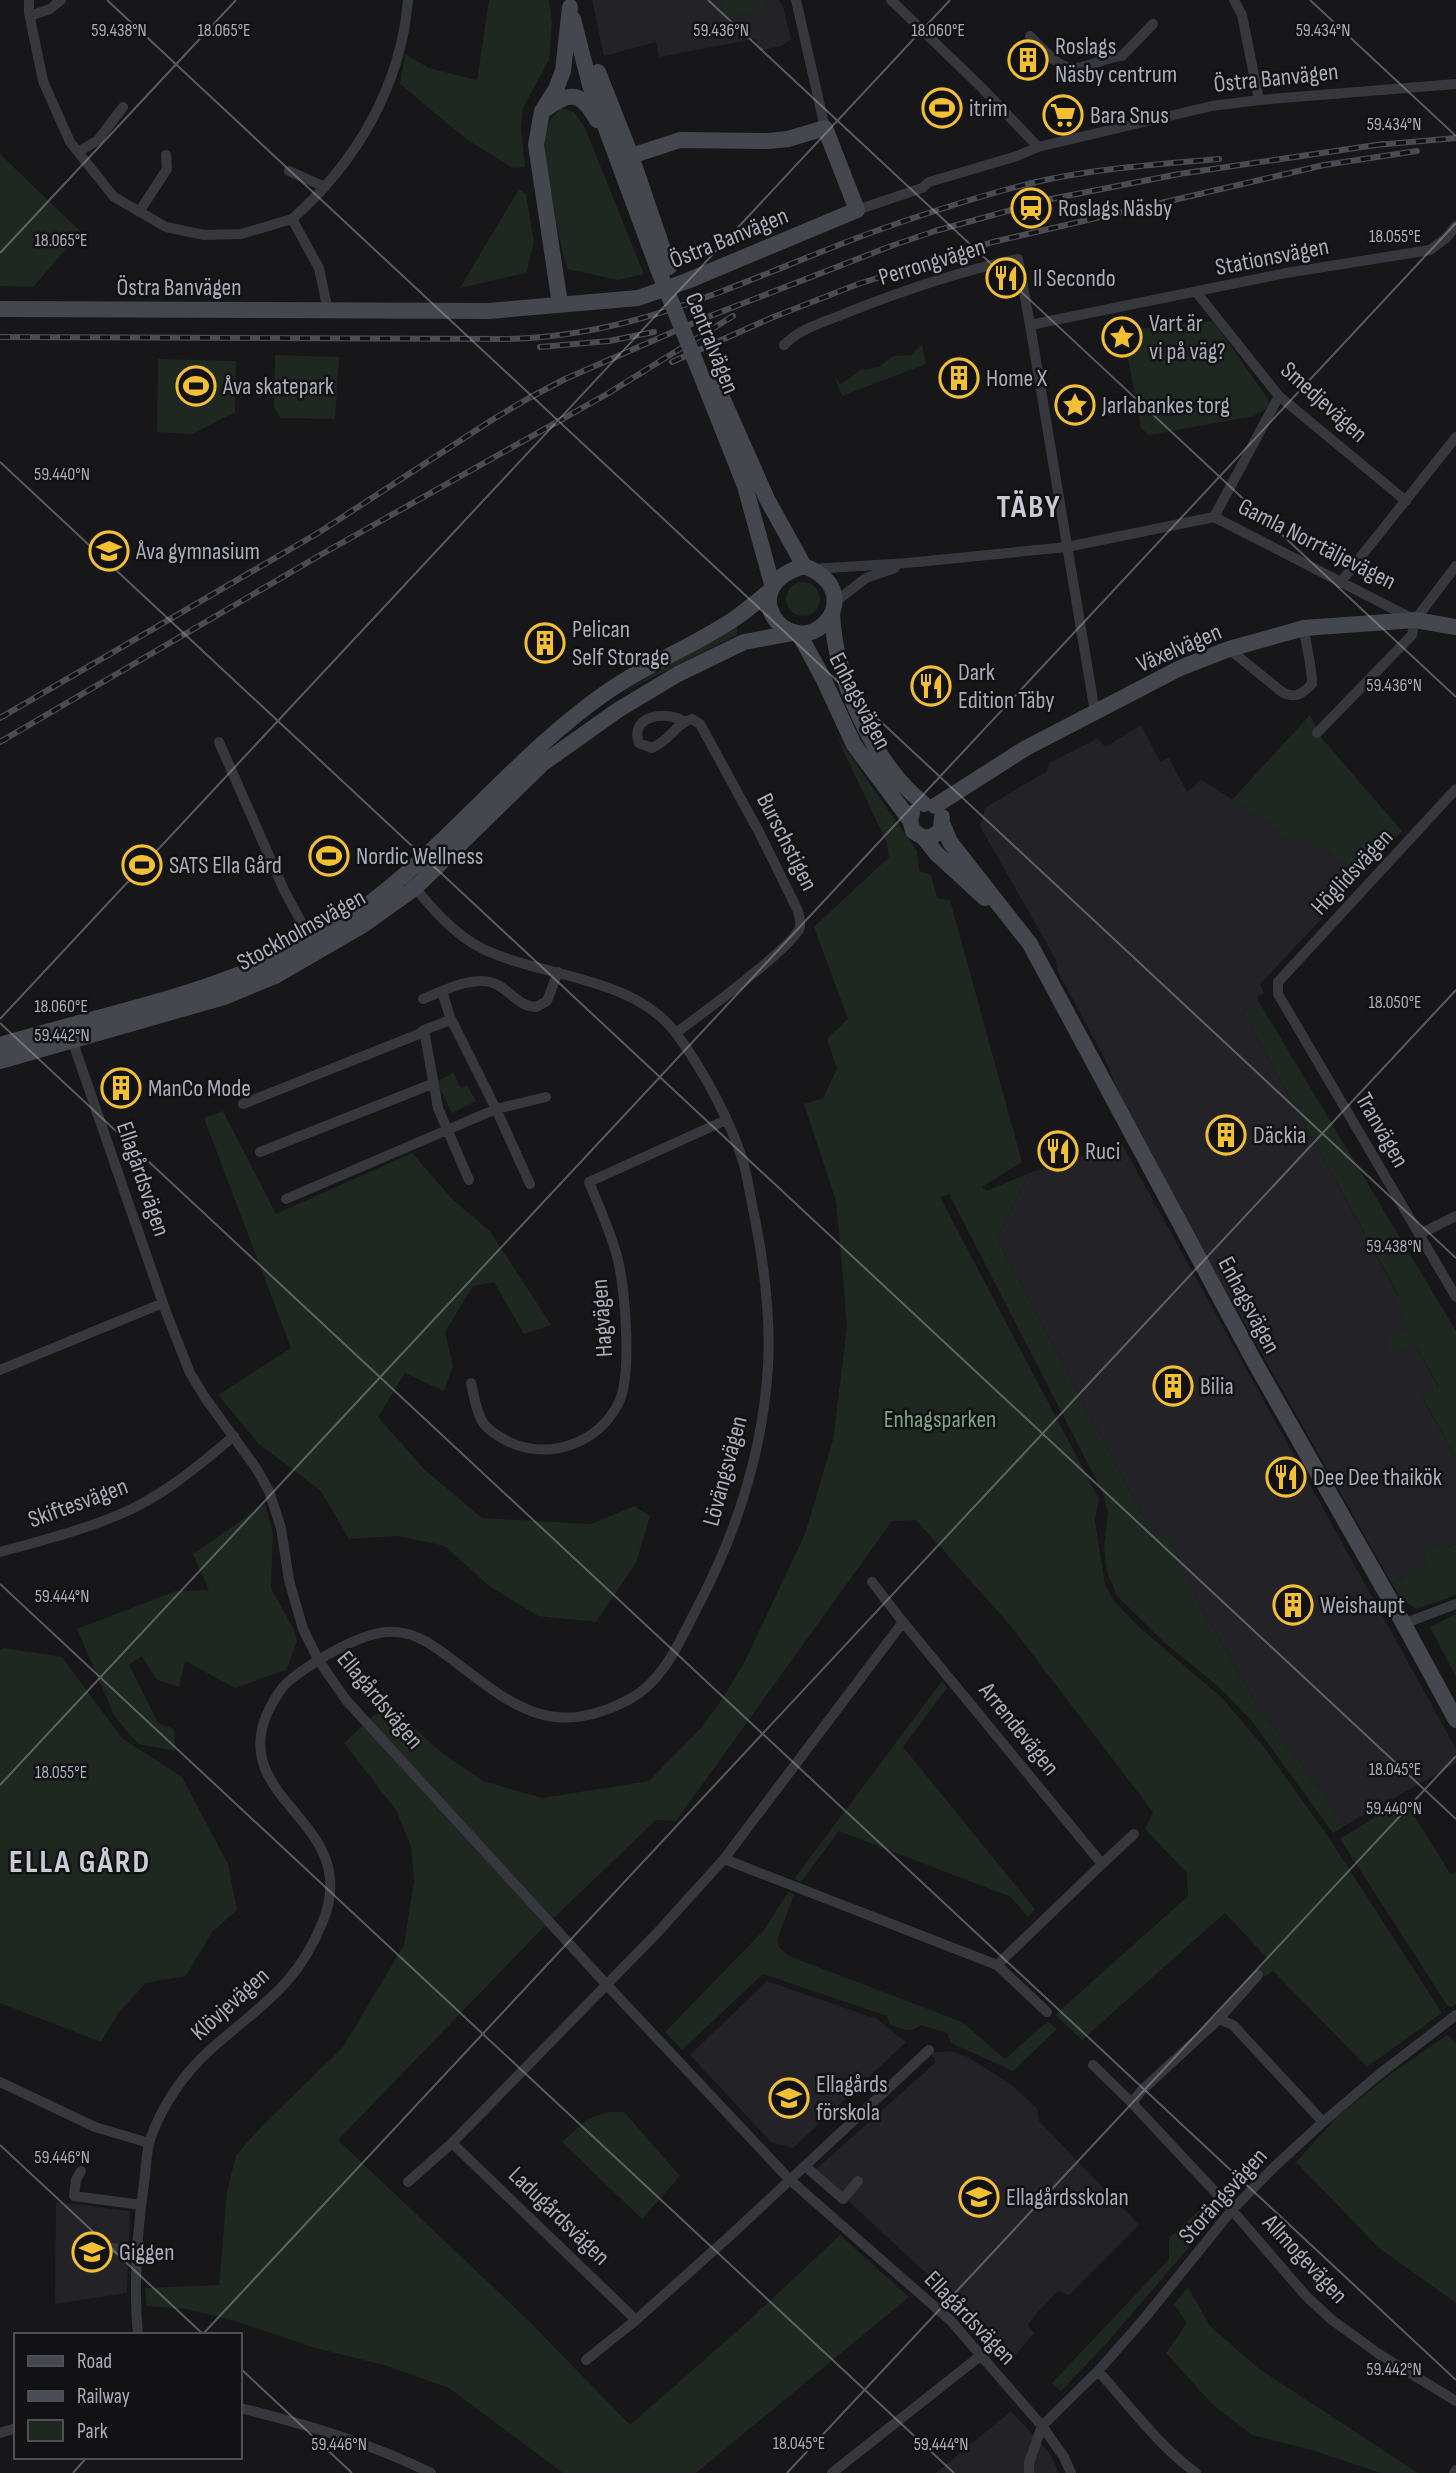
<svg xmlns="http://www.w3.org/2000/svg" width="1456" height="2473" viewBox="0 0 1456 2473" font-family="'Sofia Sans Condensed',sans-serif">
  <rect width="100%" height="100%" fill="#171719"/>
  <!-- built -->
  <path fill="#232226" d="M592 0H778L783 6 791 39 781 46 759 51 755 39 659 57 656 42 604 56Z
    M1141 725 1160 762 1169 758 1187 792 1201 780 1266 820 1289 842H1315L1360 878 1260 984 1264 993 1257 997 1259 1002 1243 1012 1399 1297 1394 1302 1409 1327 1392 1354 1414 1343 1439 1388 1422 1398 1456 1457V1543L1445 1549 1442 1543 1426 1564 1392 1584 1129 1119 1106 1061 1057 970 1056 960 980 826 985 808 1047 771 1049 763 1098 738 1105 747Z
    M1122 1144 1456 1749V1763L1346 1825 1257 1705 1201 1607 1170 1539 1162 1542 1152 1533 997 1239 1029 1173Z
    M767 1981 877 2019 906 2042 793 2148 771 2142 690 2055Z
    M951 2051 968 2057 1010 2084 1037 2108 1039 2121 1139 2225 1069 2295 1058 2291 1034 2316 1028 2325 1034 2333 1011 2360 927 2278V2274L815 2170 936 2062 931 2053Z
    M56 2202 130 2211 127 2293 55 2304Z
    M1011 2411 1049 2452 1059 2473H936Z"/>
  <!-- green -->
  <path fill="#1e2720" d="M489 0H549L552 22 549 60 523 108 521 128 525 167 513 168 466 139 400 84 405 54 429 68 477 80Z
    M720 0H763L766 9 725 18Z
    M561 108 574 112 585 128 644 274 618 280 567 269C560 239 536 152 548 125 550 119 557 113 561 108Z
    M0 154 81 232 33 287 0 286Z
    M519 189 526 194 534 243 526 273 460 288Z
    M1213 321 1268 399 1269 405 1263 411 1254 416 1149 435 1141 428 1125 343 1113 345 1108 332Z
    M922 344 926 364 842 396 835 378 841 384 861 370 879 367 893 356 911 355Z
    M275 355 339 357 335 419 281 418 274 408Z
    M158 359 236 361 235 412 192 434 157 432Z
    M786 599a17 17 0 1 1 34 0a17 17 0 1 1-34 0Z
    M737 626V635L616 696Z
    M1310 715 1320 736 1402 831 1360 878 1315 842H1289L1266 820 1232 800Z
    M837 737 917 851 919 871 931 875 937 898 950 900 1022 1162 982 1187 987 1191 1029 1173 997 1239 1152 1533 1157 1534 1162 1542 1170 1538 1201 1607 1257 1705 1346 1825 1333 1833 1251 1720 1220 1688 1165 1643 1117 1596 1107 1572 1104 1548 1108 1512 1102 1491 949 1194 940 1197 1099 1499 1095 1521 1105 1585 1114 1601 1139 1627 1221 1697 1264 1747 1327 1835 1442 2013 1367 2067 1273 1971 1265 1977 1258 1969 1268 1959 1225 1913 1082 2040 1055 2015 1188 1896 1187 1873 1145 1829 1153 1812 1010 1625 916 1520 892 1521 676 1821 656 1820 539 1932 338 2140 529 2321 630 2425 743 2326 840 2235 909 2297 696 2473H563L449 2388 384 2365 315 2348 235 2321 187 2309 147 2306 145 2288 219 2285 227 2192 236 2155 262 2126 343 2047 404 1945 414 1881 411 1846 396 1810 344 1743 374 1715 392 1708 441 1752 483 1781 542 1798 649 1781 701 1728 723 1698 745 1661 805 1534 833 1440 847 1327 842 1266 836 1201 804 1104 823 1098 837 1069 827 1039 848 1019 814 927 889 857 886 841Z
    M1259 1002 1456 1331V1457L1422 1397 1439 1387 1414 1343 1392 1355 1385 1340 1408 1327 1394 1302 1399 1296 1243 1012Z
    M453 1073 461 1088 467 1085 476 1101 452 1113 436 1082Z
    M223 1111 276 1214 412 1153 453 1200 490 1231 551 1325 524 1334 494 1282 473 1286 445 1332 453 1366 444 1391 405 1373 378 1417 425 1470 482 1518 592 1524 634 1506 650 1516 636 1563 596 1622 538 1616 489 1586 445 1546 398 1536 349 1539 321 1491 259 1444 218 1395 291 1348 204 1118Z
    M265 1504 273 1533 271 1588 293 1628 297 1641 286 1670 235 1688 185 1661 179 1687 156 1679 142 1656 129 1665 158 1723 174 1729 175 1751 138 1744 115 1717 77 1629 176 1591 209 1590 193 1554Z
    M1442 1543 1446 1549 1456 1543V1595L1417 1609 1402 1600 1392 1584 1426 1564 1424 1553Z
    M1456 1614V1677L1430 1627Z
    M4 1648 62 1657 122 1738 182 1777 228 1864 237 1910 212 1932 186 1976 146 1983 119 2012 101 2042 0 2003V1650Z
    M942 1681 947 1688 903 1747 1035 1909 1028 1917 1011 1897 839 1831 801 1882 794 1879Z
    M1404 1799 1451 1875 1456 1872V2004L1451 2007 1447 2005 1340 1839Z
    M788 1892 794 1894 777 1940 779 1947 789 1956 962 2022 1005 2059 1048 2021 1057 2029 1013 2071 951 2043 947 2033 921 2025C910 2034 902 2029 889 2024L887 2016 763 1974 682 2050 665 2032 764 1930Z
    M1447 2035 1456 2043V2303L1379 2248 1296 2162 1338 2116 1392 2073Z
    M607 2112H624L680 2176 642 2219 562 2142 588 2119Z
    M1212 2199 1216 2216 1106 2344 1061 2391 1052 2383 1169 2259V2238Z
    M1188 2287 1210 2326 1258 2368 1418 2473H1381L1312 2450 1252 2435 1212 2404 1166 2353 1187 2323 1174 2304Z"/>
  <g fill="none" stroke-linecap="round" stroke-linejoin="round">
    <!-- street -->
    <path stroke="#37383e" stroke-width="10" d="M29 0V13L43 81 70 142 114 197 166 227 204 235 241 234 292 219
      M796 0 825 128
      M891 0 982 88 1038 147
      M1234 0 1242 15 1259 100
      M30 16 50 9 61 0
      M1030 36C1041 47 1057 68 1074 68 1088 68 1106 57 1122 56L1153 24
      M78 152 98 140 123 107
      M289 171 325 187
      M857 210 922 188 929 182 1017 156 1038 147 1212 106 1259 100 1456 84
      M139 212 167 169 166 155
      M1197 293 1279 396 1406 501
      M328 311 319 268 292 219C356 163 401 86 408 0
      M1030 325 1095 712
      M784 345C800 328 825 322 846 313 902 291 959 271 1018 259L1030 325 1286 273 1430 250 1446 238 1456 226
      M1214 517 1279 396
      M813 569 907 563 1067 547 1214 517 1413 619
      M1340 583 1456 437
      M835 602 866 578 895 568
      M1229 649 1282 692C1296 699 1302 694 1312 684 1312 664 1306 648 1304 628
      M1317 733 1412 635 1415 620 1456 566
      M219 742 284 890 314 946
      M1456 789 1278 982V994L1456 1297
      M442 991 450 1017
      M423 999C443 991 476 973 498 985 512 993 519 1006 536 1007L547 1001 558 972
      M424 1030 448 1021 450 1017 496 1109 530 1184
      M676 1033C697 1017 795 946 800 927 801 922 799 916 798 911L759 832 700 724 692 719C676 723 671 740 652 748L639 743C629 716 665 710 683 721
      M70 1034 166 1312 190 1373 206 1399 256 1468 269 1491 281 1528 289 1580 303 1629 319 1661 346 1700 606 1984 790 2180 951 2321 1042 2426 1064 2457 1071 2473
      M243 1104 419 1034 424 1030 438 1108 469 1180
      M260 1152 432 1084
      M286 1199 496 1109 546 1097
      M1420 1234 1456 1216
      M0 1370 163 1303
      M471 1383C474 1395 476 1413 484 1424 490 1432 500 1437 509 1442 550 1460 597 1444 618 1404 633 1376 625 1288 617 1256 610 1231 599 1206 589 1182L726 1120
      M0 1552C40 1541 80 1531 118 1515 161 1498 198 1466 234 1436
      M872 1582 903 1622
      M1403 1624 1456 1604
      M724 1859 903 1622 1102 1864 997 1965 724 1859 657 1933 452 2143 636 2320 732 2234 929 2050
      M1102 1864 1134 1834
      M997 1965 1047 2012
      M1219 2019 1258 1975
      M1093 2065 1132 2103
      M0 2082 95 2127 149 2143
      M1323 2122 1233 2025 1219 2019 1141 2091 1132 2103 1232 2210 1306 2296 1332 2320 1379 2354 1456 2401
      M805 2166 843 2199 858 2181
      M81 2171 76 2180 74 2196 141 2205
      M408 2182 452 2143
      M112 2248 137 2252
      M138 2335C133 2284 137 2233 144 2183 146 2169 146 2153 150 2140 161 2107 184 2073 210 2050 259 2006 297 1987 323 1921 362 1822 232 1803 266 1716 272 1703 279 1689 290 1680 314 1661 365 1629 396 1632 418 1633 437 1648 454 1661 514 1707 553 1740 630 1699 665 1680 681 1638 699 1604 737 1531 763 1449 768 1366 771 1312 763 1256 752 1204 749 1190 747 1175 743 1161 730 1120 703 1070 678 1036 636 976 544 978 483 949 454 935 431 907 411 883
      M586 2360 636 2320
      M1098 2371C1129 2405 1158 2445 1196 2473
      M240 2408C305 2424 370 2443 431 2473
      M0 2433 16 2428
      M832 2473 980 2356
      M1029 2473V2463L1042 2426 1098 2371 1143 2320 1232 2210 1274 2167 1323 2122 1377 2076 1456 2015
      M1454 2473 1456 2470"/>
    <!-- secondary -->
    <path stroke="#45474e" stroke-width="16" d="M573 19 590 85 658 269
      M598 72 631 156 669 267
      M547 108C571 90 582 93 597 120
      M560 304 536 145 542 111 556 89 563 71 570 7
      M0 309 489 311 638 298 687 281 857 210 825 128 788 139 769 141 680 140 631 156
      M716 384 767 499 804 566
      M705 385 745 486 772 584
      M804 566C817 571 831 579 834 595 836 606 832 617 824 624 787 659 732 587 804 566Z
      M832 614C835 677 873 764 924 804
      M799 634 823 678 854 745 910 820
      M935 806 1026 748 1180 668 1229 649 1304 628 1415 620 1456 627
      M912 813 910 820 913 831 924 838 936 853 985 898
      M943 825 950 842 1030 944 1254 1361 1401 1619 1456 1720
      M924 838 933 836 941 830 942 817
      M0 1045C121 1009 250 988 355 914 446 850 513 758 604 694 646 664 695 646 737 617 748 609 759 600 770 591
      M0 1061 224 997 275 976 363 925 415 888 542 764 618 710 678 674 744 642 793 633"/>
    <!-- rail casing -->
    <g stroke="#4a4c53" stroke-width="6">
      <path id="rail" d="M1376 145 1456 138
        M0 337 507 339C649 336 758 272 887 227 939 209 991 192 1045 180 1102 168 1161 164 1219 159
        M540 347 609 341 654 332
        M672 362 771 318 858 284 993 242 1324 165 1417 151
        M0 718 318 533 495 418 529 398 565 379 705 318 891 246 935 231 1051 199 1179 174 1383 144
        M0 742 329 550 607 394 733 316"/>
    </g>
    <!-- rail -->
    <use href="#rail" stroke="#121214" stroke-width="3.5" stroke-dasharray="10" stroke-linecap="butt"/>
    <!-- secondary-bridge -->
    <path stroke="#45474e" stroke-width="16" d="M658 269 705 385"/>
  </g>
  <!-- ticks -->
  <path fill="none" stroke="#a9acb9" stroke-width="2" stroke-opacity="0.45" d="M107 0 1456 1258M708 0 1456 697M1310 0 1456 136M0 253 236 0M0 462 1456 1819M0 1019 950 0M0 1023 1456 2380M0 1584 954 2473M0 1785 1456 223M0 2145 204 2335M202 2335 1456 990M240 2368 352 2473M73 2473 87 2457M787 2473 1456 1756"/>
  <!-- icons -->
  <defs>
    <g id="building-ring" transform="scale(2.0125)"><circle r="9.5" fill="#121214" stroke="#f3c034" stroke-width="1.5"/><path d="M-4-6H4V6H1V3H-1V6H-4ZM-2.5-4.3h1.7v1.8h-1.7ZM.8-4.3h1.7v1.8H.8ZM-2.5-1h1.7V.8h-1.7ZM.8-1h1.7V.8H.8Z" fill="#f3c034"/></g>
    <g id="stadium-ring" transform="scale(2.0125)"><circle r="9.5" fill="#121214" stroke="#f3c034" stroke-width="1.5"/><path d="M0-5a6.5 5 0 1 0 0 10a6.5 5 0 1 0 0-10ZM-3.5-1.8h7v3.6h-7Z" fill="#f3c034"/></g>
    <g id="supermarket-ring" transform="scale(2.0125)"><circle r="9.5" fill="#121214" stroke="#f3c034" stroke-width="1.5"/><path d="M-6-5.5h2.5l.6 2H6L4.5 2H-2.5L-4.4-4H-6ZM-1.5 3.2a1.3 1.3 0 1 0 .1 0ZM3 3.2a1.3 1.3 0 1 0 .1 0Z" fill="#f3c034"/></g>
    <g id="station-ring" transform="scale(2.0125)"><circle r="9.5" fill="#121214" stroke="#f3c034" stroke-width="1.5"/><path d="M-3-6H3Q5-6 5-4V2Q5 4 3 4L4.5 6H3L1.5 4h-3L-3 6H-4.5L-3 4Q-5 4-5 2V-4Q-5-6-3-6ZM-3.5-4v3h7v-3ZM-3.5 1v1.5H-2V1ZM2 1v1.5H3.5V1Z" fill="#f3c034"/></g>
    <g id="restaurant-ring" transform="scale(2.0125)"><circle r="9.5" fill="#121214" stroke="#f3c034" stroke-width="1.5"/><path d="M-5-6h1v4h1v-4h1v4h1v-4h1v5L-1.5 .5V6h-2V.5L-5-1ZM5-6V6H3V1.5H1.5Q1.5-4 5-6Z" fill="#f3c034"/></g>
    <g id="sight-ring" transform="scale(2.0125)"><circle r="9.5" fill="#121214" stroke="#f3c034" stroke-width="1.5"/><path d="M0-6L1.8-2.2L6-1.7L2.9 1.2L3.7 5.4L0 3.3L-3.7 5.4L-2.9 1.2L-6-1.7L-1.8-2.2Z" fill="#f3c034"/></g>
    <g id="university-ring" transform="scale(2.0125)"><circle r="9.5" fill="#121214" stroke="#f3c034" stroke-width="1.5"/><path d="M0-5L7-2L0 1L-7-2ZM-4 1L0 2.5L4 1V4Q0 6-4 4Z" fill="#f3c034"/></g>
    <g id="school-ring" transform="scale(2.0125)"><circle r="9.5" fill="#121214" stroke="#f3c034" stroke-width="1.5"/><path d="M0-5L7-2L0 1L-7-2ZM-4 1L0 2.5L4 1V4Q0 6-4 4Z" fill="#f3c034"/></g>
  </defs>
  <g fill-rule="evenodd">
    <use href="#building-ring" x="1028" y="60"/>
    <use href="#stadium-ring" x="942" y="108"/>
    <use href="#supermarket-ring" x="1063" y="115"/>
    <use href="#station-ring" x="1031" y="208"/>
    <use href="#restaurant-ring" x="1006" y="278"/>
    <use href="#sight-ring" x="1122" y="337"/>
    <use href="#building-ring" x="959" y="378"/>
    <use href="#stadium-ring" x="196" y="386"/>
    <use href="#sight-ring" x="1075" y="405"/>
    <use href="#university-ring" x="109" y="551"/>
    <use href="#building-ring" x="545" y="643"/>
    <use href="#restaurant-ring" x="931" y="686"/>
    <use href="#stadium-ring" x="329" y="856"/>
    <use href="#stadium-ring" x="142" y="865"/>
    <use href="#building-ring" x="121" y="1088"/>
    <use href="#building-ring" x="1226" y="1135"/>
    <use href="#restaurant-ring" x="1058" y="1151"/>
    <use href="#building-ring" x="1173" y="1386"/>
    <use href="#restaurant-ring" x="1286" y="1477"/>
    <use href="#building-ring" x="1293" y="1605"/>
    <use href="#school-ring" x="789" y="2098"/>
    <use href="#school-ring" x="979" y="2197"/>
    <use href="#school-ring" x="92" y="2252"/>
  </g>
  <g text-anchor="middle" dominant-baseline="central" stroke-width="5" stroke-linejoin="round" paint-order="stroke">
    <!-- poi labels -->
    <g font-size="24" fill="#a9acb9" stroke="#121214" text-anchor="start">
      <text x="1055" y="46">Roslags<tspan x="1055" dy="28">Näsby centrum</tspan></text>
      <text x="969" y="108">itrim</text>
      <text x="1090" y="115">Bara Snus</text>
      <text x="1058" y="208">Roslags Näsby</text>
      <text x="1033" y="278">Il Secondo</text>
      <text x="1149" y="323">Vart är<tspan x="1149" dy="28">vi på väg?</tspan></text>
      <text x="986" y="378">Home X</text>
      <text x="223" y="386">Åva skatepark</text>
      <text x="1102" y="405">Jarlabankes torg</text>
      <text x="136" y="551">Åva gymnasium</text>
      <text x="572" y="629">Pelican<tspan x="572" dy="28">Self Storage</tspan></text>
      <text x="958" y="672">Dark<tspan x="958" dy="28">Edition Täby</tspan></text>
      <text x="356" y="856">Nordic Wellness</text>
      <text x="169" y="865">SATS Ella Gård</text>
      <text x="148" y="1088">ManCo Mode</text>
      <text x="1253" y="1135">Däckia</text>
      <text x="1085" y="1151">Ruci</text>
      <text x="1200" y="1386">Bilia</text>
      <text x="1313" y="1477">Dee Dee thaikök</text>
      <text x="1320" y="1605">Weishaupt</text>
      <text x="816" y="2084">Ellagårds<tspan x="816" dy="28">förskola</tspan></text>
      <text x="1006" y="2197">Ellagårdsskolan</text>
      <text x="119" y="2252">Giggen</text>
    </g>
    <!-- street labels -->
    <g font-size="24" fill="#a9acb9" stroke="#121214">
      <text transform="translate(1276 78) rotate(-6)">Östra Banvägen</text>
      <text transform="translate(729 238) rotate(-22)">Östra Banvägen</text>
      <text transform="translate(1272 257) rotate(-11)">Stationsvägen</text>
      <text transform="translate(932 262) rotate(-17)">Perrongvägen</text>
      <text x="179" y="287">Östra Banvägen</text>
      <text transform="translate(712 343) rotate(68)">Centralvägen</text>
      <text transform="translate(1324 402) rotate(42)">Smedjevägen</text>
      <text transform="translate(1317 544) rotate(27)">Gamla Norrtäljevägen</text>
      <text transform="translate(1179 648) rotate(-23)">Växelvägen</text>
      <text transform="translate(860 701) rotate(62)">Enhagsvägen</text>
      <text transform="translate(787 842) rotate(63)">Burschstigen</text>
      <text transform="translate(1352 872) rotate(-47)">Höglidsvägen</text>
      <text transform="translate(301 930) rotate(-29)">Stockholmsvägen</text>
      <text transform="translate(1382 1130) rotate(60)">Tranvägen</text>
      <text transform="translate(143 1179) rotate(71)">Ellagårdsvägen</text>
      <text transform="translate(1249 1305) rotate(62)">Enhagsvägen</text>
      <text transform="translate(602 1318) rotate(-94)">Hagvägen</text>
      <text transform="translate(725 1471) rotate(-75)">Lövängsvägen</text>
      <text transform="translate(78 1503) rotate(-20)">Skiftesvägen</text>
      <text transform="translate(380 1700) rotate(50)">Ellagårdsvägen</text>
      <text transform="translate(1019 1729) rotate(51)">Arrendevägen</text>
      <text transform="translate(230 2004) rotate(-42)">Klövjevägen</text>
      <text transform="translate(1223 2196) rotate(-48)">Storängsvägen</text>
      <text transform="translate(559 2216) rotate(44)">Ladugårdsvägen</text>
      <text transform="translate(1305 2259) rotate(47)">Allmogevägen</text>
      <text transform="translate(970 2318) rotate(46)">Ellagårdsvägen</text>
    </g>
    <!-- park labels -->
    <g font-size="24" fill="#7fa484" stroke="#121214">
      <text x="940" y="1419">Enhagsparken</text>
    </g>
    <!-- district labels -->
    <g font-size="32" font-weight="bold" letter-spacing="2" fill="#caccd5" stroke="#121214">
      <text x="1029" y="507">TÄBY</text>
      <text x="80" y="1862">ELLA GÅRD</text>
    </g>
  </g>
  <g font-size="18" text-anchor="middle" fill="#a9acb9" stroke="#121214" stroke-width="5" stroke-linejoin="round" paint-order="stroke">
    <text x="119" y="36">59.438°N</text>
    <text x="721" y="36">59.436°N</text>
    <text x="1323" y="36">59.434°N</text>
    <text x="224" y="36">18.065°E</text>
    <text x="938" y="36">18.060°E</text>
    <text x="1394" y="130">59.434°N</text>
    <text x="1395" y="242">18.055°E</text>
    <text x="61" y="246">18.065°E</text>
    <text x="62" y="480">59.440°N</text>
    <text x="1394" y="691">59.436°N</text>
    <text x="1395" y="1008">18.050°E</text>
    <text x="61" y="1012">18.060°E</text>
    <text x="62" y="1041">59.442°N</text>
    <text x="1394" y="1252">59.438°N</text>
    <text x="62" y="1602">59.444°N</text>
    <text x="1395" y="1775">18.045°E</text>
    <text x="61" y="1778">18.055°E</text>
    <text x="1394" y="1814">59.440°N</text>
    <text x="62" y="2163">59.446°N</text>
    <text x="1394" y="2375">59.442°N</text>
    <text x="799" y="2449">18.045°E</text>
    <text x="339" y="2450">59.446°N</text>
    <text x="941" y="2450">59.444°N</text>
  </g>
  <!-- legend -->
  <rect x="14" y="2333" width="228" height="126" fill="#121214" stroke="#4e5056" stroke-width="2"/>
  <rect x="28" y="2356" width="35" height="10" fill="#45474e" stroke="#4e5056" stroke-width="2"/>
  <text x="77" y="2368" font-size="21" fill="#a9acb9">Road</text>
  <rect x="28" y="2391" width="35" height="10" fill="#4a4c53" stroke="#4e5056" stroke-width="2"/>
  <text x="77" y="2403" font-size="21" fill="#a9acb9">Railway</text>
  <rect x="28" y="2420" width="35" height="21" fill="#1e2720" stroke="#4e5056" stroke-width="2"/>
  <text x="77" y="2438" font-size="21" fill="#a9acb9">Park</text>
</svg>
